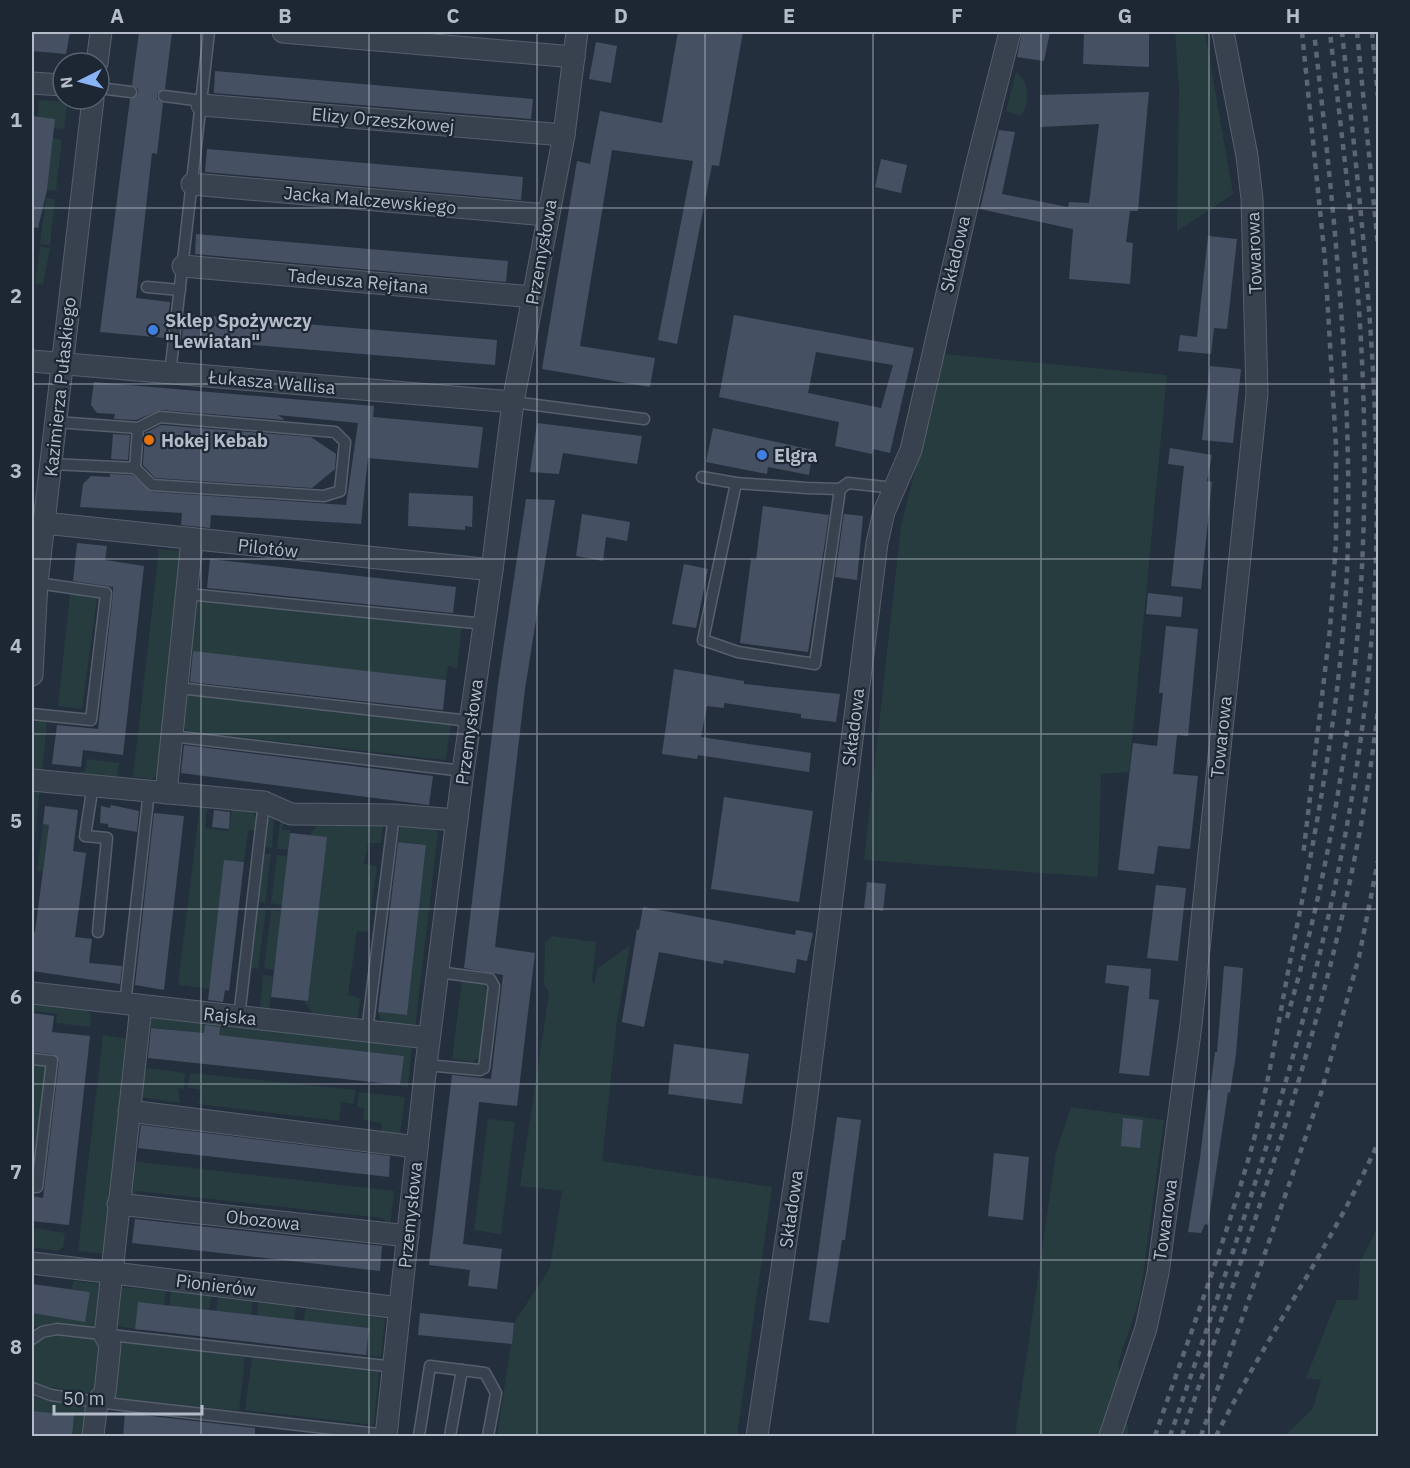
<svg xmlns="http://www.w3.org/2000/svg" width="1410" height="1468" font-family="'IBM Plex Sans',sans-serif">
<rect width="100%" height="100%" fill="#242f3e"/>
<!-- green -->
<g fill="#263c3f">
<polygon points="1175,32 1205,32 1233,194 1177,231 1179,88"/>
<path d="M1016,72C1030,81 1030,105 1020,116L1006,111Z"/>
<polygon points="39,100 67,102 64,129 54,128 55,119 38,117"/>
<polygon points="53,138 62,140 56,191 47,190"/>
<polygon points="46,198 55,199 50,245 40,244"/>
<polygon points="40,247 50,248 43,285 35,284"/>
<polygon points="944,354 1167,375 1129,772 1101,774 1098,877 864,860 901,526"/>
<polygon points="159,549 180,551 158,775 152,779 133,777"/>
<polygon points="70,594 97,598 82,709 58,706"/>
<polygon points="205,599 462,626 457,668 448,666 446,680 189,651 195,603"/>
<polygon points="189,693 451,722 446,760 188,731 181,726 183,697"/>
<polygon points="35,721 47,722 42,772 32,771"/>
<polygon points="87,759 119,763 117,777 80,775 81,771 85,772"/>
<polygon points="40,786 32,871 32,789"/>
<polygon points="200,804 208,806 205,828 229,831 232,808 252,811 257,821 256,830 248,831 244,862 209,989 178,985"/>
<polygon points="274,813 272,848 264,847 266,822"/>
<polygon points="281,813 291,814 281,829 290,830 288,850 277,849"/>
<polygon points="324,817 383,824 381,843 368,843 364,864 377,866 368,932 357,931 348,995 360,998 358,1018 312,1013 304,1001 308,1001 326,838 310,835"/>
<polygon points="43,824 62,827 59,849 46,848 43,871 37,871"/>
<polygon points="400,827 434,829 438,832 415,1028 382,1024 378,1012 407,1015 426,845 398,841"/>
<polygon points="263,854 271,854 265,903 259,902"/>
<polygon points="277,855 287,856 282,905 271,903"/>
<polygon points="258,909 266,910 258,969 251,968"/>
<polygon points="271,910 281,911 274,970 264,968"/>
<polygon points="552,936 596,942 592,981 594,985 598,968 630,945 617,1021 602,1161 772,1187 737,1436 497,1436 514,1323 550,1268 562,1191 520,1186 549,993 544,984 545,942"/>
<polygon points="263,975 273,976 269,1012 260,1011"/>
<polygon points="462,980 483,983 487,990 479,1057 473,1062 452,1059"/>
<polygon points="32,1001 87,1008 91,1015 90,1027 56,1023 57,1014 32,1011"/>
<polygon points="160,1014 412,1045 408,1087 400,1085 403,1056 148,1027 150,1017"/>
<polygon points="103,1035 130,1039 106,1254 78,1251"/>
<polygon points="32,1064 46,1065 32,1182"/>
<polygon points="149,1068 185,1073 184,1089 178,1088 180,1103 140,1097 141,1070"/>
<polygon points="190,1073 356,1090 353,1104 341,1102 339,1121 199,1104 201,1090 188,1088"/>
<polygon points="359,1092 405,1097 400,1134 381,1132 382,1123 363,1120 364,1108 357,1107"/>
<polygon points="1071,1107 1164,1120 1140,1297 1118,1363 1129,1436 1015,1436 1056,1152"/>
<polygon points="488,1119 515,1122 501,1234 474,1230"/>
<polygon points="131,1161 394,1191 390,1228 383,1218 137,1191 131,1200"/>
<polygon points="1378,1227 1378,1436 1284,1436 1313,1409 1321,1380 1306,1378 1337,1300 1358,1300 1360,1262"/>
<polygon points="35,1228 65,1233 63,1248 57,1251 32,1247"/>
<path d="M74,1281L100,1284L102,1287L97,1324C80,1335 52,1325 32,1327V1313L85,1321L90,1292L71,1289Z"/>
<polygon points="119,1287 166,1291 164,1305 138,1302 135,1329 114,1325"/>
<polygon points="171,1291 211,1296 209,1310 169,1306"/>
<polygon points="218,1297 253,1300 251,1315 216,1311"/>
<polygon points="258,1301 296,1305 294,1320 257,1316"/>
<polygon points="306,1306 385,1319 381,1357 366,1355 369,1328 304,1321"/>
<polygon points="50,1334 101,1340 100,1388 93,1394 36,1385 33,1382 32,1347 40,1337"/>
<polygon points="117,1342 245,1357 239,1411 111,1397"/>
<polygon points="252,1358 379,1372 374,1425 245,1410"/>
<polygon points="32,1397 85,1405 88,1408 85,1436 72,1436 73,1415 32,1411"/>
</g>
<!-- building -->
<g fill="#455162" fill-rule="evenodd">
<polygon points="32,32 70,32 66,54 32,51"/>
<polygon points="139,32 172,32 165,89 157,94 157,99 163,103 157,154 152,153 136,298 170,302 165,338 100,332 130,99 138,93 138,89 132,85"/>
<polygon points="678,32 743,32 719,166 712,165 677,344 658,340 693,161 612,150 580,346 655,358 650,387 542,369 577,161 590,164 600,111 662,123"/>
<polygon points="1022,32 1050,32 1044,61 1017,57"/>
<polygon points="1084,32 1149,32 1149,67 1083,64"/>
<polygon points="596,42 617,46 611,83 589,79"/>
<polygon points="215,71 533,99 531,119 214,93"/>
<polygon points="1149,92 1138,211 1130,211 1126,242 1133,243 1130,284 1069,279 1073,229 980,209 999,130 1015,132 1002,194 1068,207 1069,202 1089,203 1099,124 1040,127 1040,95"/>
<polygon points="32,116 55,119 47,190 38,228 32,227"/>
<polygon points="207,149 523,177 521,200 205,172"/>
<polygon points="881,159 907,165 901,193 875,187"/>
<polygon points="196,234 508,261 506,282 195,254"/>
<polygon points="1208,236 1237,239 1227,329 1214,328 1211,354 1178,351 1180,335 1197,337"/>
<polygon points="184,314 497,340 495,365 182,339"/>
<path d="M734,315L914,348L890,453L873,449L872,454L835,446L839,422L719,397ZM816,352L893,365L881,408L808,393Z"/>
<polygon points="1210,366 1241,369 1233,443 1202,440"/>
<polygon points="94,382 374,406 373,417 483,427 478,468 368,458 361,524 211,515 210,528 181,525 182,513 80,507 83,484 91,476 110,477 110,474 132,475 152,492 346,505 358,423 278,415 285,420 161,410 136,420 114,419 115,414 97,413 91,405"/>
<polygon points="537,423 642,436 637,464 563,453 559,474 530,472"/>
<polygon points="161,425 311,437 336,454 335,469 312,488 155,478 143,465 145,433"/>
<polygon points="713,428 813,450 809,475 768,467 767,474 706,462"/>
<polygon points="113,434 130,435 128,460 111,459"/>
<polygon points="1170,448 1212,455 1207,481 1212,482 1201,589 1171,586 1184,466 1168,464"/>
<polygon points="409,493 473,496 472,527 465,526 465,530 408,526"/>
<polygon points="526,499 555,500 525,689 495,947 535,953 517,1106 479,1102 463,1244 502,1249 497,1289 468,1286 470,1270 429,1265 452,1075 491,1079 503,975 464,968 498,684"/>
<polygon points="763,506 829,515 808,652 740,643 751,559 756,560"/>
<polygon points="582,514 630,522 627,541 606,537 603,561 576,556"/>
<polygon points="844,514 863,516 857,580 835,577"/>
<polygon points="77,543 107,546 105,560 144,566 123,755 83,750 81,767 52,764 57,725 98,729 113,593 113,587 73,581"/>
<polygon points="210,559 456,587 453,613 207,588"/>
<polygon points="684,564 708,569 696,628 672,624"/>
<polygon points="1148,593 1183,597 1181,617 1146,614"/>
<polygon points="1166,626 1198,629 1188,736 1177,735 1173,774 1198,776 1190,849 1158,846 1154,874 1118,870 1133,743 1157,746 1163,693 1159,693"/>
<polygon points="193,651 446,680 443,710 190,682"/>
<polygon points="674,669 744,681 744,684 840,694 836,722 801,718 801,714 724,703 724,708 707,706 701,737 811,753 809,772 698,755 697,759 662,754"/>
<polygon points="184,745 433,776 429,805 181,773"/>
<polygon points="724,797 813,811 799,902 711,889"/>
<polygon points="111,805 139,811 137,832 108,827 108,824 100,823 101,806 110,808"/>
<polygon points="45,806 78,810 73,851 86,853 75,937 92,939 89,963 122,966 120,984 32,971 32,932 35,932 49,825 43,824"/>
<polygon points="214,810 230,812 229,829 212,827"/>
<polygon points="154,813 184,816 164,990 135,985"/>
<polygon points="290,833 327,837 308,1001 271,997"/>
<polygon points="398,842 426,845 407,1015 378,1012"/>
<polygon points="224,860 244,862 229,991 225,990 223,1002 208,1000"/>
<polygon points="867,882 886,884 883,911 864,908"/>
<polygon points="1156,885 1186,888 1178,961 1147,958"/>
<polygon points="643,907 795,935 796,930 813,933 807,961 797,959 795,973 724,960 723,964 659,952 644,1027 622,1022 637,929 639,930"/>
<polygon points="1107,965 1151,969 1149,999 1159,1000 1149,1076 1119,1073 1129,986 1105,983"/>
<polygon points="1224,966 1243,968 1236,1054 1230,1093 1228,1092 1208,1225 1205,1224 1201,1233 1188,1232 1200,1158 1208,1090 1210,1090 1215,1052 1217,1052"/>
<polygon points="32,1013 54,1016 52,1032 90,1036 69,1225 32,1221 32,1196 43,1198 59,1062 53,1054 32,1052"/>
<polygon points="205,1025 220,1027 219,1035 404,1056 400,1085 148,1058 151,1028 204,1033"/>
<polygon points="674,1044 749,1054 742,1104 668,1094"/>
<polygon points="837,1117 861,1120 845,1240 842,1240 829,1323 809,1320"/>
<polygon points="1123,1118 1143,1120 1140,1148 1121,1146"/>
<polygon points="141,1125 390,1156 389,1177 138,1148"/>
<polygon points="994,1153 1029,1157 1023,1220 988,1216"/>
<polygon points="135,1219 382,1246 380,1271 132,1243"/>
<polygon points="32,1284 90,1292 85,1322 32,1313"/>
<polygon points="138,1302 369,1328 366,1355 135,1329"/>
<polygon points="420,1313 514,1323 512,1344 418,1335"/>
<polygon points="32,1411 74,1415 72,1437 32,1437"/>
<polygon points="125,1413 255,1428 255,1437 123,1437"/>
</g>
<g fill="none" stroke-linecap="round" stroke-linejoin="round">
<!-- lane casing -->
<g stroke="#565f6c" stroke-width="13">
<g id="lane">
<polyline points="99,88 131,92"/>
<polyline points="164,96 203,101"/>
<polyline points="147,287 180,290"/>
<polyline points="170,374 209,32"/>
<polyline points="513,402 644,419"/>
<polyline points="52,464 135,468 152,485 324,496 340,491 345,442 335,432 160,417 138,428 56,422"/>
<polyline points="135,468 138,428"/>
<polyline points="702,477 736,483 807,488 840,489 848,483 895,488"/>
<polyline points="736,483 703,640 738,652 815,664 840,489"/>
<polyline points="188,594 485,624"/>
<polyline points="179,688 470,721"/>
<polyline points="32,714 91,720 106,593 37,583"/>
<polyline points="172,736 463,771"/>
<polyline points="93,785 85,836 107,838 98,932"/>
<polyline points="125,1004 149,791"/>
<polyline points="239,1017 264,802"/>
<polyline points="367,1031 394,815"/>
<polyline points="32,1059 52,1061 37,1187 32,1187"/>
<polyline points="426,1065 480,1070 484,1068 494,986 490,979 438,972"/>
<polyline points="32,1339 42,1332 57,1329 395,1367"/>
<polyline points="32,1388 51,1395 97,1402 387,1435"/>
<polyline points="419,1436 430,1366 485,1373 496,1393 488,1436"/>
<polyline points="450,1436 462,1370"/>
</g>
</g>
<!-- street casing -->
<g stroke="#565f6c" stroke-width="23">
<g id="street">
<polyline points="283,32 574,57"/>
<polyline points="97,63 101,32"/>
<polyline points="32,83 63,85"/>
<polyline points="202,105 564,135"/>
<polyline points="192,184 547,215"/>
<polyline points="183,266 533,297"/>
<polyline points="32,361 513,402"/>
<polyline points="44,523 492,570"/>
<polyline points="32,675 37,583 93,99"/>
<polyline points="32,780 264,802 291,814 394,815 457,820"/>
<polyline points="166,793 192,540"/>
<polyline points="32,993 429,1038"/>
<polyline points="129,1111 417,1147"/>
<polyline points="118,1204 408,1236"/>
<polyline points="32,1263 400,1308"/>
<polyline points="93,1436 97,1402 105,1393 110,1345 105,1336 141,1006"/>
<polyline points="386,1436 426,1065 463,771 492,570 513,402 564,135 577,32"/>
<polyline points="757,1436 803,1127 877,543 884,512 911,450 976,167 1010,32"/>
<polyline points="1110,1436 1146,1328 1158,1273 1191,1025 1257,394 1252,199 1247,156 1223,32"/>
</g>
</g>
<!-- lane -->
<use href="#lane" stroke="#38414e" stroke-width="10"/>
<!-- street -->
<use href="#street" stroke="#38414e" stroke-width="21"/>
<!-- rail -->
<g stroke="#5a6575" stroke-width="4.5" stroke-dasharray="6 6" stroke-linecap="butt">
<polyline points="1302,32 1325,260 1336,446 1336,542 1330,629 1303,856"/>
<polyline points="1357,32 1378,246"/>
<polyline points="1372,32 1378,96"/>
<path d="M1287,1018C1347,812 1371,599 1363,385C1359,267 1343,149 1330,32"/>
<path d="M1155,1436C1188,1339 1225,1243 1253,1143C1270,1078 1280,1012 1293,946C1320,812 1345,678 1348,541C1351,370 1333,201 1314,32"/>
<path d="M1170,1436C1258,1182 1346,927 1370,657C1389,448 1364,239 1342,32"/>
<path d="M1182,1436C1262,1198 1350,961 1378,709"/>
<polyline points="1201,1436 1321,1093 1359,957 1378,861"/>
<path d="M1216,1436C1266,1337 1332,1245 1378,1143"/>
</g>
</g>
<!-- grid -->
<path fill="none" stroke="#b4bcc9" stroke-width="1.5" stroke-opacity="0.55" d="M201,32V1436M369,32V1436M537,32V1436M705,32V1436M873,32V1436M1041,32V1436M1209,32V1436M32,208H1378M32,384H1378M32,559H1378M32,734H1378M32,909H1378M32,1084H1378M32,1260H1378"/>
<!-- markers -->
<g fill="#3f7fe0" stroke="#1d2633" stroke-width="2">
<circle cx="153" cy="330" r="6"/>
<circle cx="762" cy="455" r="6"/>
</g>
<circle fill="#e8710a" stroke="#1d2633" stroke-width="2" cx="149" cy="440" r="6"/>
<g text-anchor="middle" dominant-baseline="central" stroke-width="4.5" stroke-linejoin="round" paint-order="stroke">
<!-- street labels -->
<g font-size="18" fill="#b4bcc9" stroke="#1d2633">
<text transform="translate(383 120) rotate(5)">Elizy Orzeszkowej</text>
<text transform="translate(370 200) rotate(5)">Jacka Malczewskiego</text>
<text transform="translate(541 252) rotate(-80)">Przemysłowa</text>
<text transform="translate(1254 253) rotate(-92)">Towarowa</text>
<text transform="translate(955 254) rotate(-77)">Składowa</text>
<text transform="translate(358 281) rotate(5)">Tadeusza Rejtana</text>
<text transform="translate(272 382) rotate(5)">Łukasza Wallisa</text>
<text transform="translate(60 387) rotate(-84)">Kazimierza Pułaskiego</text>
<text transform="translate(268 548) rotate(6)">Pilotów</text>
<text transform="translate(853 727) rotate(-83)">Składowa</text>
<text transform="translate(469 732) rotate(-82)">Przemysłowa</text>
<text transform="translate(1221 737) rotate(-84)">Towarowa</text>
<text transform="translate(230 1016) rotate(6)">Rajska</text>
<text transform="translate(791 1209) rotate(-82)">Składowa</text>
<text transform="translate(410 1215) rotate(-84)">Przemysłowa</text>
<text transform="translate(263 1220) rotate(6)">Obozowa</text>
<text transform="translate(1165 1220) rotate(-82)">Towarowa</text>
<text transform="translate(216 1285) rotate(7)">Pionierów</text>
</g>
<!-- poi labels -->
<g font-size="18" font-weight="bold" fill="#b4bcc9" stroke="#1d2633" text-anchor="start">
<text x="165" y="320">Sklep Spożywczy<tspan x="165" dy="21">"Lewiatan"</tspan></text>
<text x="161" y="440">Hokej Kebab</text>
<text x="774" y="455">Elgra</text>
</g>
</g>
<!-- border -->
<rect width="1410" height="1468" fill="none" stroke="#1d2633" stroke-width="66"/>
<!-- north arrow -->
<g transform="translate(81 81) rotate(264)"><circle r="28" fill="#1d2633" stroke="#59626f" stroke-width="1.5"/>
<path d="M0-4.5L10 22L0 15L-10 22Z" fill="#8ab4f8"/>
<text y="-9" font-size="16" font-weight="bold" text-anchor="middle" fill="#b4bcc9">N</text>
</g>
<!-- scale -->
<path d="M54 1405v9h148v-9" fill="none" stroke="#b4bcc9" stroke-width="3"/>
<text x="63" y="1405" font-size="18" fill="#b4bcc9" stroke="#1d2633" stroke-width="4.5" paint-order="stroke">50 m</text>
<rect x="33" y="33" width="1344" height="1402" fill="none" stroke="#b4bcc9" stroke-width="2"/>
<g font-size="20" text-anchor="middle" font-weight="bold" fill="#b4bcc9">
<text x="117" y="23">A</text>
<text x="285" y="23">B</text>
<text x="453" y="23">C</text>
<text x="621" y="23">D</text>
<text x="789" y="23">E</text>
<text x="957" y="23">F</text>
<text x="1125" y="23">G</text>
<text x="1293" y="23">H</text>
<text x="16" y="127">1</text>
<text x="16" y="303">2</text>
<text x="16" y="478">3</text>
<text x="16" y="653">4</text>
<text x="16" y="828">5</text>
<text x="16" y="1004">6</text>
<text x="16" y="1179">7</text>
<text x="16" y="1354">8</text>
</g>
</svg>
